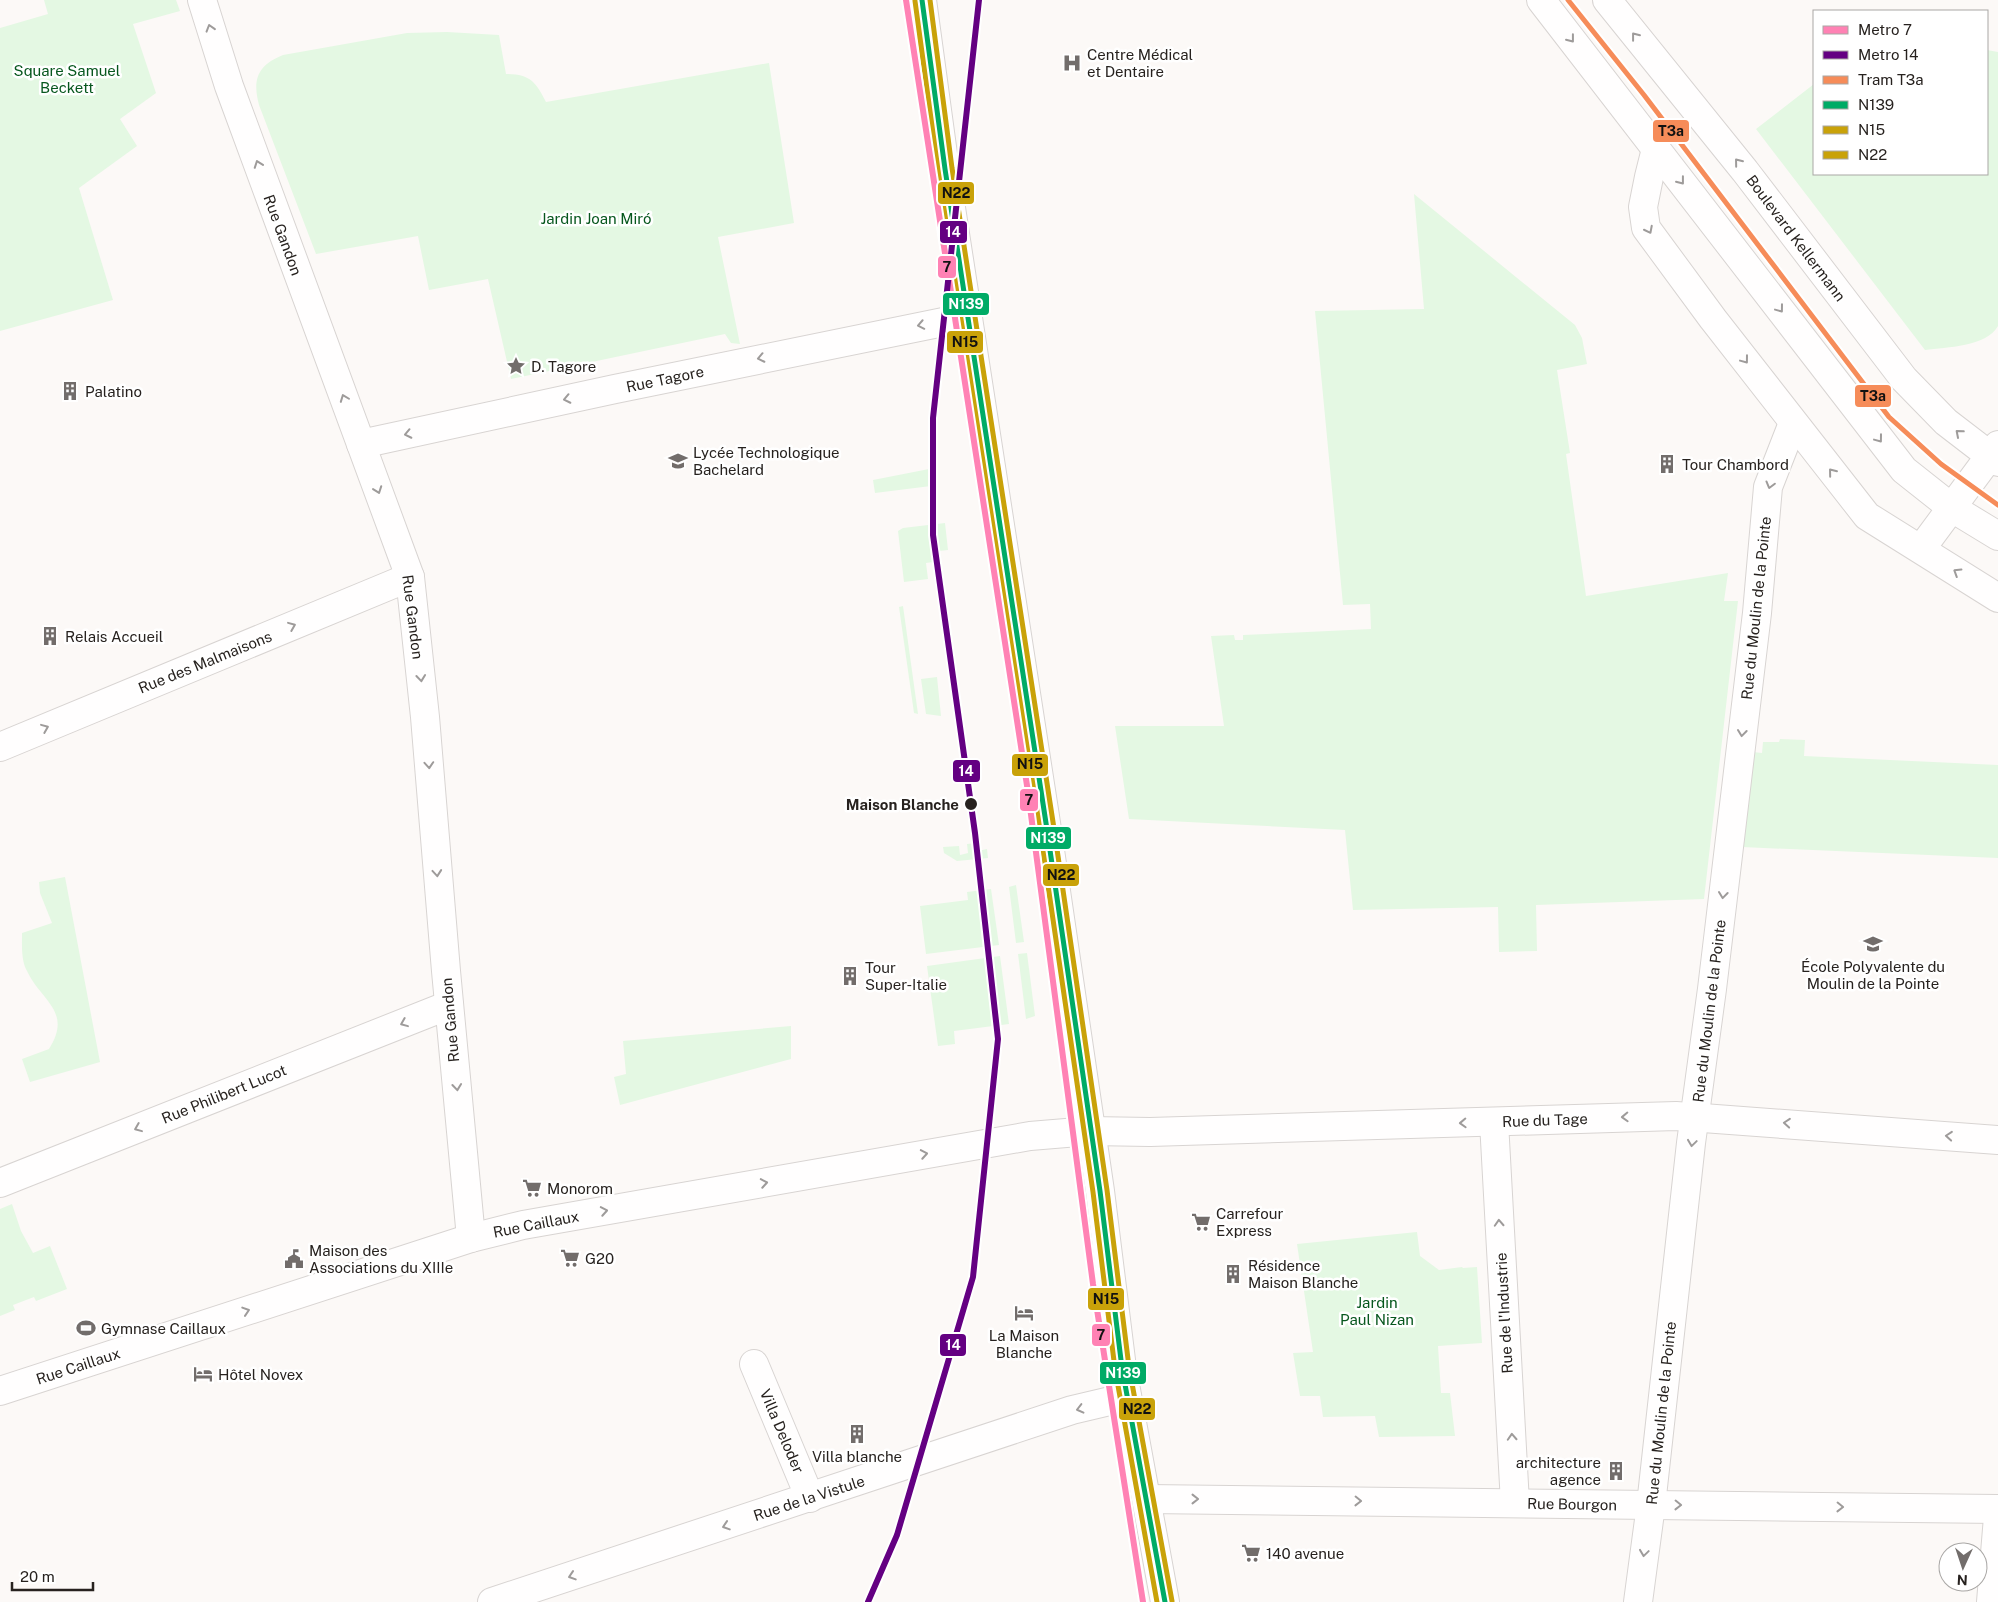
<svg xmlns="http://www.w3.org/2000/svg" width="1998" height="1602" font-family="'Public Sans',sans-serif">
<rect width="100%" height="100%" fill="#fcf9f7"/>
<!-- green -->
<g fill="#e4f8e3">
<polygon points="44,0 176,0 180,11 133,24 156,93 120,119 137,146 79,188 113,300 0,331 0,28 48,14"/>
<path d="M447,32L499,35L506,74C530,74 536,82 546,102L769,63L794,223L718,237L740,344L731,343L725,334L511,379L488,279L429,290L418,236L316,254L259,105C252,79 258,65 283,55L407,33Z"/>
<path d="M1987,50L1998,52V326C1986,347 1947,347 1925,350L1756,129L1814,84V174H1987Z"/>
<polygon points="1414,194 1575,325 1582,338 1587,364 1557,370 1570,453 1566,454 1586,596 1728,573 1724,601 1738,601 1704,899 1536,905 1537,951 1499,952 1498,907 1353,910 1345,830 1129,819 1115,726 1224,726 1211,636 1234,635 1235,640 1243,640 1243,635 1371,629 1370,604 1343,605 1315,311 1424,309"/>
<polygon points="929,469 931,486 875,493 873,480"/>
<polygon points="945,523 948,550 939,551 940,561 926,563 928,579 904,582 898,531 903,528"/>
<polygon points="903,606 918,714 914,713 899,607"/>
<polygon points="937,677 941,716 926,714 921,679"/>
<polygon points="1780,739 1805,740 1804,756 1998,765 1998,858 1742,847 1753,752 1762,753 1763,742 1779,742"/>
<polygon points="976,843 978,851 987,849 988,858 957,861 944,853 943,847 959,846 960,855 968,853 967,844"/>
<path d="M65,877L100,1062L30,1082L22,1059L49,1049C73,1011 41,1001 27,971C21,960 22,946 22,933L52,923L40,893L39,882Z"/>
<polygon points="1016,885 1024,942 1016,943 1009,887"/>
<polygon points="991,889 999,945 926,954 920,906 968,900 967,892"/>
<polygon points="1027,953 1035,1016 1026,1019 1018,954"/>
<polygon points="1000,956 1009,1024 954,1031 955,1044 938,1046 927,966"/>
<polygon points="791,1026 791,1059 620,1105 614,1077 626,1074 623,1041"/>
<polygon points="12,1204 21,1231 33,1253 50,1246 67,1289 36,1301 34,1297 13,1305 15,1310 0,1316 0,1209"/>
<polygon points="1417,1232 1420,1256 1439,1270 1462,1267 1463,1268 1477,1267 1482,1343 1438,1346 1441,1393 1450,1393 1455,1436 1379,1437 1375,1416 1323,1417 1320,1396 1300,1396 1293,1353 1313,1352 1297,1244"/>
</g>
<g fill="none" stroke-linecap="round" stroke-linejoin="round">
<!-- minor casing -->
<g stroke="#d8d4d2" stroke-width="30">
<g id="minor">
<polyline points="202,0 229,86 410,577 425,717 446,971 471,1238"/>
<polyline points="1656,149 1649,177 1643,207 1646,228 1713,319 1867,516 1998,598"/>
<polyline points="361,444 615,389 968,317"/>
<polyline points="1921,549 1998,445"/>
<polyline points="0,747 410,577"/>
<polyline points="1494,1122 1515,1503"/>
<polyline points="0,1183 449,1005"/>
<polyline points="754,1364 810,1498"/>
<polyline points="0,1391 471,1238 523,1225 1030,1136 1090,1131 1150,1132 1676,1116 1998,1140"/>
<polyline points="1147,1499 1998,1509"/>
<polyline points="492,1602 1072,1410 1127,1397"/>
<polyline points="1638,1602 1651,1505 1691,1143 1712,989 1757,613 1768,487 1793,423"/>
<polyline points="1991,1602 1998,1517"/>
</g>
</g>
<!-- major casing -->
<g stroke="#d8d4d2" stroke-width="30">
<g id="major">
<polyline points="922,0 945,169 1046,823 1100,1191 1122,1368 1165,1602"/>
<polyline points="1541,0 1904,470 1952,508 1998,536"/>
<polyline points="1607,0 1745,171 1904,379 1946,422 1998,462"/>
</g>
</g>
<!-- minor -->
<use href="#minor" stroke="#fffefe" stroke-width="28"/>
<!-- major -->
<use href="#major" stroke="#fffefe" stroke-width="28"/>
<!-- bus-1 casing -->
<g stroke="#fff" stroke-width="9">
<polyline id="bus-1" points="922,0 945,169 1046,823 1100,1191 1122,1368 1165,1602"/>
</g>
<!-- bus-2 casing -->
<g stroke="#fff" stroke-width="9">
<polyline id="bus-2" points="915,1 938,170 1039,824 1093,1192 1115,1369 1157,1602"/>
</g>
<!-- bus-3 casing -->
<g stroke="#fff" stroke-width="9">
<polyline id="bus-3" points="930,0 952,168 1053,822 1107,1190 1129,1367 1172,1601"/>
</g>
<!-- bus-1 -->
<use href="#bus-1" stroke="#00ab66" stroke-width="5"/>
<!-- bus-2 -->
<use href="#bus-2" stroke="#c9a209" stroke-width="5"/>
<!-- bus-3 -->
<use href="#bus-3" stroke="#c9a209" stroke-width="5"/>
<!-- tram-1 casing -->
<g stroke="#fff" stroke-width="9">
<polyline id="tram-1" points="1568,0 1644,95 1889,417 1941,464 1998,505"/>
</g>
<!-- tram-1 -->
<use href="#tram-1" stroke="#f68c59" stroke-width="5"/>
<!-- metro-1 casing -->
<g stroke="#fff" stroke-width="10">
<polyline id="metro-1" points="906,0 1028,792 1093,1284 1143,1602"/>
</g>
<!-- metro-2 casing -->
<g stroke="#fff" stroke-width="10">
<polyline id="metro-2" points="868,1602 897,1535 973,1277 998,1039 975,833 933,535 933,418 979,0"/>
</g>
<!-- metro-1 -->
<use href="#metro-1" stroke="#ff82b4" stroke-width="6"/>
<!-- metro-2 -->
<use href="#metro-2" stroke="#640082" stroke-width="6"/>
</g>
<!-- one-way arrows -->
<defs><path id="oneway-chevron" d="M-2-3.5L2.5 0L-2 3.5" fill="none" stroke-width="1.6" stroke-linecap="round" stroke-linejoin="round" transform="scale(1.25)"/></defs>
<g stroke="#9e9b9a">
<use href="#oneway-chevron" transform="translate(210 28) rotate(-107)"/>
<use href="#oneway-chevron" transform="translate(1635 36) rotate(-128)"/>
<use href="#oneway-chevron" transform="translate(1571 39) rotate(52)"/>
<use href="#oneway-chevron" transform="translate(1738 162) rotate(-129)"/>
<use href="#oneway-chevron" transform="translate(258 164) rotate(-110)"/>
<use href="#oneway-chevron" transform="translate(1681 181) rotate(52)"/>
<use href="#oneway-chevron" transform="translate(1649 230) rotate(63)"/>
<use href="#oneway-chevron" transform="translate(1780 309) rotate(53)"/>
<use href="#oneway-chevron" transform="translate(921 325) rotate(169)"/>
<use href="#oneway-chevron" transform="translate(761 358) rotate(168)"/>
<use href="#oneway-chevron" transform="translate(1745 360) rotate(53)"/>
<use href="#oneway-chevron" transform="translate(344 398) rotate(-111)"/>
<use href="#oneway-chevron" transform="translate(567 399) rotate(168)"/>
<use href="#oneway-chevron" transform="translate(1959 433) rotate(-139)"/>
<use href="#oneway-chevron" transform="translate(408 434) rotate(168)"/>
<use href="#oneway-chevron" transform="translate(1879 439) rotate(53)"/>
<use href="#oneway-chevron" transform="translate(1832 472) rotate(-129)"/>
<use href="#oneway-chevron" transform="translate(1770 485) rotate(105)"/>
<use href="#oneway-chevron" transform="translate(378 490) rotate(70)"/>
<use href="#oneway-chevron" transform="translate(1957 572) rotate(-148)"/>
<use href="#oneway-chevron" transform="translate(292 626) rotate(-22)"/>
<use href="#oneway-chevron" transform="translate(421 678) rotate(84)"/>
<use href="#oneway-chevron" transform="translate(45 728) rotate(-22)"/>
<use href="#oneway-chevron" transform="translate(1742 733) rotate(97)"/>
<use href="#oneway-chevron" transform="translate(429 765) rotate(86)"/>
<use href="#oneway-chevron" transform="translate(437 873) rotate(85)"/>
<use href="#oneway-chevron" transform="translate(1723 895) rotate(97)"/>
<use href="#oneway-chevron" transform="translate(404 1023) rotate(158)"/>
<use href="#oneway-chevron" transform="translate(457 1087) rotate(84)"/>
<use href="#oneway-chevron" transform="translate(1625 1117) rotate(178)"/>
<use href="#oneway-chevron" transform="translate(1463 1123) rotate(178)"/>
<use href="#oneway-chevron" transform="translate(1787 1123) rotate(-175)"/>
<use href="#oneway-chevron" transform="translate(138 1128) rotate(158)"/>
<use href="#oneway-chevron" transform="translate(1949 1136) rotate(-175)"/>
<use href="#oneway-chevron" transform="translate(1692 1143) rotate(98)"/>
<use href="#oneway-chevron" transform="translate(924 1154) rotate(-10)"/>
<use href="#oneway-chevron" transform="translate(764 1183) rotate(-10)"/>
<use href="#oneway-chevron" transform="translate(604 1211) rotate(-10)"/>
<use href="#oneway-chevron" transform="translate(1499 1223) rotate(-93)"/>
<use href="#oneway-chevron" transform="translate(246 1311) rotate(-18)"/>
<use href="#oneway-chevron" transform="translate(1080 1409) rotate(166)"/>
<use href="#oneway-chevron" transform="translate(1512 1437) rotate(-93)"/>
<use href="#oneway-chevron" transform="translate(1195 1499)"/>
<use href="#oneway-chevron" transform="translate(1358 1501) rotate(1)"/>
<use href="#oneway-chevron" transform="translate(1678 1505) rotate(1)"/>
<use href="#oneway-chevron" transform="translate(1840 1507) rotate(1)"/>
<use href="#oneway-chevron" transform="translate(726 1526) rotate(162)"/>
<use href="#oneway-chevron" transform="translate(1644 1553) rotate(98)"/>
<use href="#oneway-chevron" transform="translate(572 1576) rotate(162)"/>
</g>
<!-- icons -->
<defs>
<g id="hospital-bare" transform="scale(1.5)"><path d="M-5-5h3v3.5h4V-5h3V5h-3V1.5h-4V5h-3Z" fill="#726d6b" stroke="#fff" stroke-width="2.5" paint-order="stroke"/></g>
<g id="sight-bare" transform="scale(1.5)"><path d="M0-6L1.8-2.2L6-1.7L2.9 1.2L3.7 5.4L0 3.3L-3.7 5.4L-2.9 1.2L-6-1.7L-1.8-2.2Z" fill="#726d6b" stroke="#fff" stroke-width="2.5" paint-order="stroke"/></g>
<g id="building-bare" transform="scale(1.5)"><path d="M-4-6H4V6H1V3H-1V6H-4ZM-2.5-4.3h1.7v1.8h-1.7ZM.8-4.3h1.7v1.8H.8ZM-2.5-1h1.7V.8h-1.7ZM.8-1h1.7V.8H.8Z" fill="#726d6b" stroke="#fff" stroke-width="2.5" paint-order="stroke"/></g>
<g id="school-bare" transform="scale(1.5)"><path d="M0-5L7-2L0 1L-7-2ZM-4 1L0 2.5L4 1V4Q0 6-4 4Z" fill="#726d6b" stroke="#fff" stroke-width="2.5" paint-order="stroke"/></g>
<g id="supermarket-bare" transform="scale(1.5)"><path d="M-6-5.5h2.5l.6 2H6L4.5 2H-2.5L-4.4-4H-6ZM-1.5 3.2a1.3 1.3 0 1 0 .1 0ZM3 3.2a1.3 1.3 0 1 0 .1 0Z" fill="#726d6b" stroke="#fff" stroke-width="2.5" paint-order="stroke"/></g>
<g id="civic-bare" transform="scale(1.5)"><path d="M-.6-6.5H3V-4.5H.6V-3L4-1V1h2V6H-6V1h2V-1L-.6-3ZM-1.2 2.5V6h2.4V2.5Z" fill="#726d6b" stroke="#fff" stroke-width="2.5" paint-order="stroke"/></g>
<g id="hotel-bare" transform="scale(1.5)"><path d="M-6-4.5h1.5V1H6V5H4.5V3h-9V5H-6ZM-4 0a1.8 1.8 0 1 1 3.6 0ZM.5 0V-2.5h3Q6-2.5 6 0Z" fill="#726d6b" stroke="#fff" stroke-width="2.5" paint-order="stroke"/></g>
<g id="stadium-bare" transform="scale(1.5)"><path d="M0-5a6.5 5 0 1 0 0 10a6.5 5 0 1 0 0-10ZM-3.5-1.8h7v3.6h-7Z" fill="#726d6b" stroke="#fff" stroke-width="2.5" paint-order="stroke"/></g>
</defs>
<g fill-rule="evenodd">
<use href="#hospital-bare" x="1072" y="63"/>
<use href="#sight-bare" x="516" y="366"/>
<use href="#building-bare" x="70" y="391"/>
<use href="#school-bare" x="678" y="461"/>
<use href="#building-bare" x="1667" y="464"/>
<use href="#building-bare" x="50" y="636"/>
<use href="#school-bare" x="1873" y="944"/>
<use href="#building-bare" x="850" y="976"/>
<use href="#supermarket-bare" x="532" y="1188"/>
<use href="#supermarket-bare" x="1201" y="1222"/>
<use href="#supermarket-bare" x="570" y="1258"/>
<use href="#civic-bare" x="294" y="1259"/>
<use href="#building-bare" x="1233" y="1274"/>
<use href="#hotel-bare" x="1024" y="1313"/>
<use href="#stadium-bare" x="86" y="1328"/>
<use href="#hotel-bare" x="203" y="1374"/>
<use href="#building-bare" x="857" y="1434"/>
<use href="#building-bare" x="1616" y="1471"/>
<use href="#supermarket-bare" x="1251" y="1553"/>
</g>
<!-- markers -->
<circle fill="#27221f" stroke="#fff" stroke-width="2" cx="971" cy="804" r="7"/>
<g text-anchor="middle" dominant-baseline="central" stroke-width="5" stroke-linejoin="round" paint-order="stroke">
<!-- poi labels -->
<g font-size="15" fill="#27221f" stroke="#fff" text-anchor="start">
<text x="1087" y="54">Centre Médical<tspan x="1087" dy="17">et Dentaire</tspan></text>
<text x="531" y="366">D. Tagore</text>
<text x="85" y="391">Palatino</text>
<text x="693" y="452">Lycée Technologique<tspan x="693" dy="17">Bachelard</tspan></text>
<text x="1682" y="464">Tour Chambord</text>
<text x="65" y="636">Relais Accueil</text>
<text x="1873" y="966" text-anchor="middle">École Polyvalente du<tspan x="1873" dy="17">Moulin de la Pointe</tspan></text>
<text x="865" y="967">Tour<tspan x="865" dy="17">Super-Italie</tspan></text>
<text x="547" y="1188">Monorom</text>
<text x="1216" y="1213">Carrefour<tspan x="1216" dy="17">Express</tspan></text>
<text x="309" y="1250">Maison des<tspan x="309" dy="17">Associations du XIIIe</tspan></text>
<text x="585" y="1258">G20</text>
<text x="1248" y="1265">Résidence<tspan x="1248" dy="17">Maison Blanche</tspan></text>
<text x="101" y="1328">Gymnase Caillaux</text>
<text x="1024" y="1335" text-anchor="middle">La Maison<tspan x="1024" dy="17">Blanche</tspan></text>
<text x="218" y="1374">Hôtel Novex</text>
<text x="857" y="1456" text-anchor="middle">Villa blanche</text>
<text x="1601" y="1462" text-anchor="end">architecture<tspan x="1601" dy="17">agence</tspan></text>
<text x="1266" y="1553">140 avenue</text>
</g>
<!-- park labels -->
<g font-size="15" fill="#07571e" stroke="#fff">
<text x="67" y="70">Square Samuel<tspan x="67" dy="17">Beckett</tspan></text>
<text x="596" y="218">Jardin Joan Miró</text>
<text x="1377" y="1302">Jardin<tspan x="1377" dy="17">Paul Nizan</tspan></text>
</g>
<!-- street labels -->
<g font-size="15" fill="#27221f" stroke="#fff">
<text transform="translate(283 235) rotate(70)">Rue Gandon</text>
<text transform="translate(1796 238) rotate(53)">Boulevard Kellermann</text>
<text transform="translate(665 379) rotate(-12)">Rue Tagore</text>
<text transform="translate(1756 608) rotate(-84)">Rue du Moulin de la Pointe</text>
<text transform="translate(413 617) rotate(83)">Rue Gandon</text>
<text transform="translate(205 662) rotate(-22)">Rue des Malmaisons</text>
<text transform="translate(1709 1011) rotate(-83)">Rue du Moulin de la Pointe</text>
<text transform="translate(450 1020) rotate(-95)">Rue Gandon</text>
<text transform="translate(224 1094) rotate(-22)">Rue Philibert Lucot</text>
<text transform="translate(1545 1120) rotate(-2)">Rue du Tage</text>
<text transform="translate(536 1224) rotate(-11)">Rue Caillaux</text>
<text transform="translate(1504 1313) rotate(-93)">Rue de l'Industrie</text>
<text transform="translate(78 1366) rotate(-18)">Rue Caillaux</text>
<text transform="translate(1661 1413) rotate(-84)">Rue du Moulin de la Pointe</text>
<text transform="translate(782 1431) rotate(67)">Villa Deloder</text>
<text transform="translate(809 1498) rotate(-18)">Rue de la Vistule</text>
<text transform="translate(1572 1504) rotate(1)">Rue Bourgon</text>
</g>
<!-- stop labels -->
<g font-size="15" font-weight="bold" fill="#27221f" stroke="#fff" text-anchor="end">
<text x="959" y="804">Maison Blanche</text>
</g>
</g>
<g stroke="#fff" stroke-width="2">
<rect x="1652" y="119" width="38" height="24" rx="5" fill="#f68c59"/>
<rect x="937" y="181" width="38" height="24" rx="5" fill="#c9a209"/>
<rect x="939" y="220" width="29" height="24" rx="5" fill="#640082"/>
<rect x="937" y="255" width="20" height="24" rx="5" fill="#ff82b4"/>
<rect x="942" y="292" width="48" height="24" rx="5" fill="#00ab66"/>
<rect x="946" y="330" width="38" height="24" rx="5" fill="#c9a209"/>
<rect x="1854" y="384" width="38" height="24" rx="5" fill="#f68c59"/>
<rect x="1011" y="753" width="38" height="24" rx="5" fill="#c9a209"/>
<rect x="952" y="759" width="29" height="24" rx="5" fill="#640082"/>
<rect x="1019" y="788" width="20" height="24" rx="5" fill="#ff82b4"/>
<rect x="1025" y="826" width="47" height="24" rx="5" fill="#00ab66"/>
<rect x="1042" y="863" width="38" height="24" rx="5" fill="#c9a209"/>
<rect x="1087" y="1287" width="38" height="24" rx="5" fill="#c9a209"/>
<rect x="1091" y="1323" width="20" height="24" rx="5" fill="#ff82b4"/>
<rect x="939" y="1333" width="28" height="24" rx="5" fill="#640082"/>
<rect x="1099" y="1361" width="48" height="24" rx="5" fill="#00ab66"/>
<rect x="1118" y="1397" width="38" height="24" rx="5" fill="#c9a209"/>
</g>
<g font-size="14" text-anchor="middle" font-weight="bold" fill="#fff">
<text x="953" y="237">14</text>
<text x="966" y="309">N139</text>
<text x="966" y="776">14</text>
<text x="1048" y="843">N139</text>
<text x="953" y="1350">14</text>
<text x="1123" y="1378">N139</text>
</g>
<g font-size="14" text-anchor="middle" font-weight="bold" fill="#111">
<text x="1671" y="136">T3a</text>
<text x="956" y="198">N22</text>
<text x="947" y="272">7</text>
<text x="965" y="347">N15</text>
<text x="1873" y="401">T3a</text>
<text x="1030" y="769">N15</text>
<text x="1029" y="805">7</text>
<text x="1061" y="880">N22</text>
<text x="1106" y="1304">N15</text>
<text x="1101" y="1340">7</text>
<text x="1137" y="1414">N22</text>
</g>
<!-- legend -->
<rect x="1813" y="10" width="175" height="165" fill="#ffffff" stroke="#a9a7a5"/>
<rect x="1823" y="26" width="25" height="8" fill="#ff82b4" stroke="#a9a7a5"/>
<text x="1858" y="35" font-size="15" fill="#27221f">Metro 7</text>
<rect x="1823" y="51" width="25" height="8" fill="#640082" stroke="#a9a7a5"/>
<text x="1858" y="60" font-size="15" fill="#27221f">Metro 14</text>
<rect x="1823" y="76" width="25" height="8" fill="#f68c59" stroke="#a9a7a5"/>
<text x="1858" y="85" font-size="15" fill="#27221f">Tram T3a</text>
<rect x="1823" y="101" width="25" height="8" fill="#00ab66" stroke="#a9a7a5"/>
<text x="1858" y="110" font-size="15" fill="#27221f">N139</text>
<rect x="1823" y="126" width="25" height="8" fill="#c9a209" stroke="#a9a7a5"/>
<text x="1858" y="135" font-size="15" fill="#27221f">N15</text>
<rect x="1823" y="151" width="25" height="8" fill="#c9a209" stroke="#a9a7a5"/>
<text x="1858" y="160" font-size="15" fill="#27221f">N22</text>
<!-- north arrow -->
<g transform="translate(1963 1567) rotate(183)"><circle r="24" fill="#ffffff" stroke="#a9a7a5"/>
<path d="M0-4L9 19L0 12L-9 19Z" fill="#726d6b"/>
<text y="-8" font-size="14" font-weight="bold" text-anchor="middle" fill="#27221f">N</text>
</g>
<!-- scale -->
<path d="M12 1582v8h81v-8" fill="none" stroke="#27221f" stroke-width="2.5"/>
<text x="20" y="1582" font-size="15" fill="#27221f" stroke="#ffffff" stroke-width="4" paint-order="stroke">20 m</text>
</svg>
